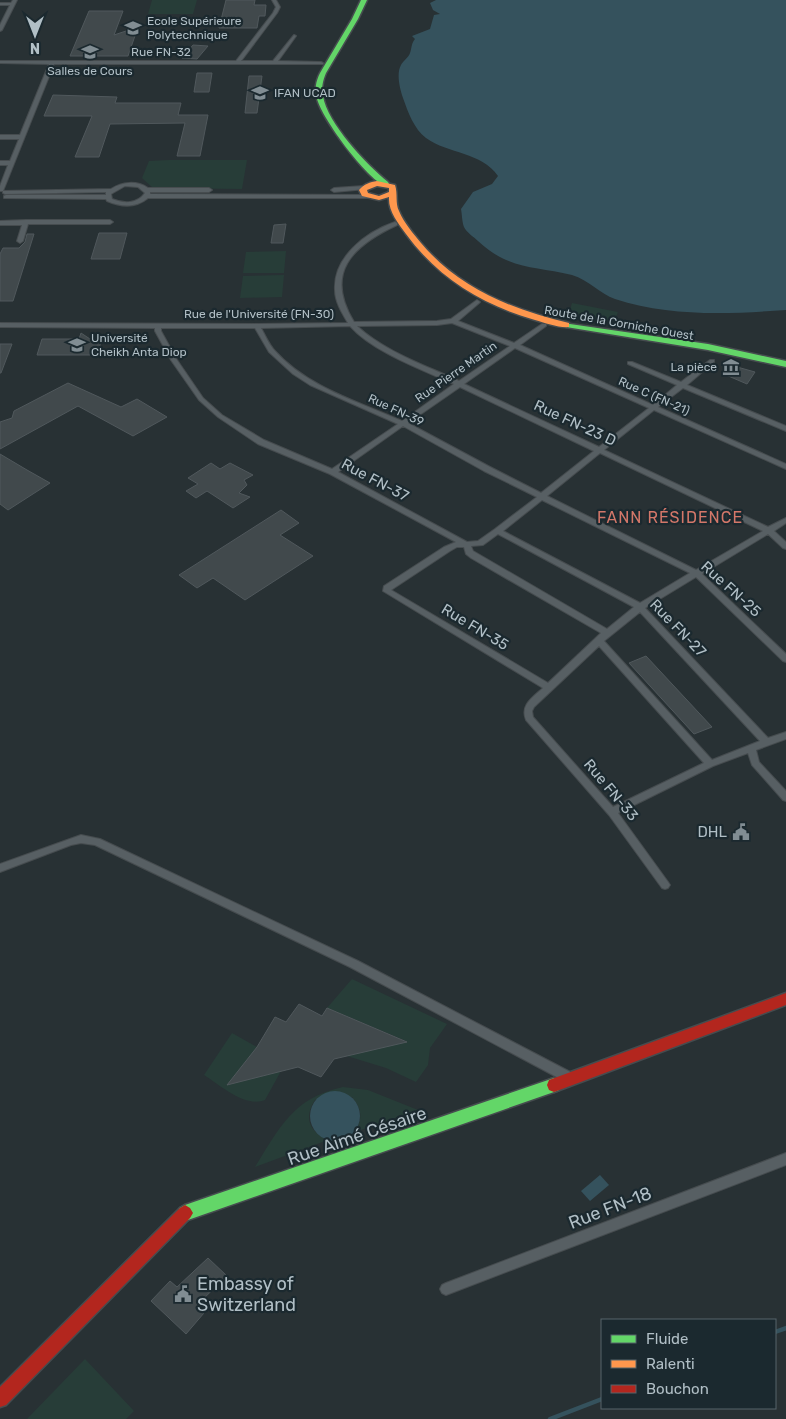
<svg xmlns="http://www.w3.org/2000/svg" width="786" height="1419" font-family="Rubik,sans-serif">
<rect width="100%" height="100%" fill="#283134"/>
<!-- green -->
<g fill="#273d38">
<polygon points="152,0 197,0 193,14 148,14"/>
<polygon points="169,160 247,160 242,189 153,188 142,178 149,161"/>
<polygon points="286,251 284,273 243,273 246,252"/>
<polygon points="284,275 282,297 240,298 243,276"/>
<polygon points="572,303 618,312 613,324 569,313"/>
<polygon points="352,979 447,1024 430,1048 428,1065 416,1082 386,1068 347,1056 406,1041 327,1008"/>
<path d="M232,1033L257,1047L228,1085L281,1071L265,1100C245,1108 220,1085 204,1075Z"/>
<path d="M343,1087L368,1090L418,1110L355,1132C363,1118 362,1109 352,1097L315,1100C303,1118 310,1132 328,1140L255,1167C280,1127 293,1098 343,1087Z"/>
<polygon points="85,1359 134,1411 126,1419 27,1419"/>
</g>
<!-- water -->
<g fill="#35525d">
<path d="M436,0H786V310C729,314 670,317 615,299C600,294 589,280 572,275C534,266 509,270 478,241C474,237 466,232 464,227C462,222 462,214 461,209L473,192L492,184L498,176C482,152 448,154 426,138C414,129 408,112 403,98C400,89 396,74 401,65C403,61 409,57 410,53C412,47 411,44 415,39L412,36L430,29L434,15L440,14L433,10L430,3Z"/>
<circle cx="335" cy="1116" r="25"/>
<polygon points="600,1175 609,1185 590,1201 581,1191"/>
</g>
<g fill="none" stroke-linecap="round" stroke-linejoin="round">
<!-- stream -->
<g stroke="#35525d" stroke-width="4.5">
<polyline points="775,1332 786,1328"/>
<polyline points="550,1419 602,1399"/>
</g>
</g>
<!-- building -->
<g fill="#41494c" stroke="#50585c">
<polygon points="226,0 255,0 254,5 266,5 265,16 259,16 257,28 219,28"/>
<polygon points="89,11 123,11 114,35 138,27 128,56 70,56"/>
<polygon points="193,45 208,46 197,59 182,58"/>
<polygon points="197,73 212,73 209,92 194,92"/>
<polygon points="249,76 262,76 257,113 245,113"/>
<polygon points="53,95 117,97 115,103 181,103 178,115 208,115 200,156 177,156 185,123 110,124 99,157 75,157 92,116 44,116"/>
<polygon points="286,224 283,243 271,243 274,225"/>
<polygon points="99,233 127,233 120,259 91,259"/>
<polygon points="27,234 34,234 13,301 0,301 0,254 3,248 19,248 25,242"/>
<polygon points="81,333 90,339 102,339 97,355 37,355 42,339 79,339"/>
<polygon points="0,344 12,344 1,373 0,373"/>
<polygon points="730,365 755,372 747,384 726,375"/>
<polygon points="68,383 121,407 137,399 167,417 133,436 78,406 0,449 0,422 12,418 14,411"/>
<polygon points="0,454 27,470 50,483 8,510 0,504"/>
<polygon points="211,463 220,469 230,463 253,475 244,480 247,485 239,493 250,497 233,508 207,491 196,498 186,491 198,484 188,478"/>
<polygon points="281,510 299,523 280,535 313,556 245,600 213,578 197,588 179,575"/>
<polygon points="646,656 712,727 694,734 629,663"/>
<polygon points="299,1004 322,1016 327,1008 407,1042 334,1059 321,1077 298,1067 227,1085 257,1047 275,1017 286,1022"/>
<polygon points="208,1258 227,1276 201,1301 204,1313 186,1334 151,1301 170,1281 177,1287"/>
</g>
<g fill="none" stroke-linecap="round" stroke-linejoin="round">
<!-- street casing -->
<g stroke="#464c4f" stroke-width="2">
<g id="street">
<polygon points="13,0 17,0 2,30 0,31 0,25 10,5 0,5 0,3 11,3"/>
<path d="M272,0H276L280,7L277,13L241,61H273L294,35L296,36L278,61L321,62L323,63V64H54L3,191L111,189C122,182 136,180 148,188H209L212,190L209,192H150V194L370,195L372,196V198H148C136,208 121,207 107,201L106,199L4,198V196L6,195H106V192L5,194L3,193V191H0V186L8,165H0V161H10L19,139H0V135H20L49,64L0,63V61H236L273,13L276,7ZM125,186L138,187L145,193C137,204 124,204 112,199L111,194Z"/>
<polygon points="364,186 367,188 366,189 334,192 331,190 334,188"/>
<polygon points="26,220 110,220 113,222 110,224 28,224 23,241 20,243 17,241 22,225 0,225 0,221"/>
<path d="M395,222L397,223V225C352,246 324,273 354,322L437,321L451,319L477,300L480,302L479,303L458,321L514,343L542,324H546V326L520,345L653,405L677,385L628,364V362H632L681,382L710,360H714V362L687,385L786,426V431L683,388L658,407L786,464V469L654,410L604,450L768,527L786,518V523L774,531L786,542V549L783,548L768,534L702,574L786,654V662L783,661L696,577L645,608L768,738L786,732V739L756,750L759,762L786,791V801L783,800L752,765L748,753L713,766L618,813L668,882L670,885L668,888L665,889L662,888L609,815L526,720C520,705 532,698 543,688L383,591L384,586L444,547L456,542L330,474L258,444L218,417L199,400L171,360L155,331V328L0,327V323L257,324L348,323C342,313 335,302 335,290C333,257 366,232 395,222ZM452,323L510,346L459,381C425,365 385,352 357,326L437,325ZM350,326C373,352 423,370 454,384L402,421C359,402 307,387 275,351C269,345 265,335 261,328ZM161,328H255L269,352L293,374L310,385L398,424L332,469L264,440L222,415L203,398L177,360L161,331ZM515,348L649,408L599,447L464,384ZM460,387L594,451L541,493L490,467L408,423ZM403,426L484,471L537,497L495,529L478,541L467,542L338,472ZM600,453L763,531L696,570L547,496ZM542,500L690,573L640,603L503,531ZM498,534L634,607L607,629L473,551L471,546L483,545ZM457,547H464L466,554L471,558L601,633L548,683L391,590L450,551ZM640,612L760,741L712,760L604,641ZM599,646L704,763L613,807L533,717L532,711L534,707Z"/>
<polygon points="81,835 100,839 358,961 576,1075 578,1079 576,1083 572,1084 568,1083 350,967 95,845 81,843 71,845 0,872 0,864"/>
<polygon points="786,1153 786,1165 446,1295 442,1293 440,1289 442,1285 446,1283"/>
</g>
</g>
<!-- fast casing -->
<g stroke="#464c4f" stroke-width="3">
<g id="fast">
<path d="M361,0H367L358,19L326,73C323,80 321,88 323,96C327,123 367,165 388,182L389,184L385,186C366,178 323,120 317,99C314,90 316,81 320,73L352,19Z"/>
<polygon points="563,323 708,344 786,361 786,367 708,350 566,327 562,325"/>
<polygon points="554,1078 559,1080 561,1085 559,1090 554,1092 185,1221 180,1218 177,1213 180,1208 185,1205"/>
</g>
</g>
<!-- slow casing -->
<g stroke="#464c4f" stroke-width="3">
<path id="slow" d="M377,181L395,185C398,194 395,203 399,211C404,223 413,233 421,243C460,289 511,309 569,323V327C559,328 545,323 535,320C483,305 439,279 406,234C398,223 388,211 389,197L379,200L362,196L359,190C364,184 370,182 377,181ZM377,186L389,188V192L379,196L368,193L367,190Z"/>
</g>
<!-- jam casing -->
<g stroke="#464c4f" stroke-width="3">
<g id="jam">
<polygon points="786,993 786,1005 554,1092 549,1090 547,1085 549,1080"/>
<polygon points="185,1205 190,1208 193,1213 190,1218 6,1405 0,1407 0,1387 180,1208"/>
</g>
</g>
<!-- street -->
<use href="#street" fill="#575f63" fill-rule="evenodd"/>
<!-- fast -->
<use href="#fast" fill="#63d668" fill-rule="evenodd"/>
<!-- slow -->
<use href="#slow" fill="#ff974d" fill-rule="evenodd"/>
<!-- jam -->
<use href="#jam" fill="#b3261e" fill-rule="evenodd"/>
</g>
<!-- icons -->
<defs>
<g id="university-bare" transform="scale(1.35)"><path d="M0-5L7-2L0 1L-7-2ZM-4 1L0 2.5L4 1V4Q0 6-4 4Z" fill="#818d93" stroke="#1b292f" stroke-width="2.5" paint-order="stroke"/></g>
<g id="museum-bare" transform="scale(1.35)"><path d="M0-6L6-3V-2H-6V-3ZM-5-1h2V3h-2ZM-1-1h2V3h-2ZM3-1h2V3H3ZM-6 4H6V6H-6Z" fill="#818d93" stroke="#1b292f" stroke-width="2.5" paint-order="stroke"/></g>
<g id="civic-bare" transform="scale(1.35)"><path d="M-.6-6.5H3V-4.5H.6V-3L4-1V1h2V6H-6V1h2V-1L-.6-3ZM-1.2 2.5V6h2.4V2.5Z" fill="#818d93" stroke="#1b292f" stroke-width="2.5" paint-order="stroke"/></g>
</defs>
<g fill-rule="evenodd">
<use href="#university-bare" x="133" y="28"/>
<use href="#university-bare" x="90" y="52"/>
<use href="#university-bare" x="260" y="93"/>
<use href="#university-bare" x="77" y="345"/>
<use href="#museum-bare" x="731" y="367"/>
<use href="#civic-bare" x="741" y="832"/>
<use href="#civic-bare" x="183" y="1294"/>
</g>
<g text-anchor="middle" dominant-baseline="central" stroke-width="4.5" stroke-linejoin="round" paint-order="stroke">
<!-- far-poi labels -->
<g font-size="12" fill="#b1bfc6" stroke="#1b292f" text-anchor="start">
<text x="147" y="21">Ecole Supérieure<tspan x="147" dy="14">Polytechnique</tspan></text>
<text x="90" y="71" text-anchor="middle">Salles de Cours</text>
<text x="274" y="93">IFAN UCAD</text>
<text x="91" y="338">Université<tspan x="91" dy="14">Cheikh Anta Diop</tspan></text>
<text x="717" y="367" text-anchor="end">La pièce</text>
</g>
<!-- far-street labels -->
<g font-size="12" fill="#b1bfc6" stroke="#1b292f">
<text x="161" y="52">Rue FN-32</text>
<text x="259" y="314">Rue de l'Université (FN-30)</text>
<text transform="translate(619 323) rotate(10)">Route de la Corniche Ouest</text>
<text transform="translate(456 372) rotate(-35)">Rue Pierre Martin</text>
<text transform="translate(654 396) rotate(24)">Rue C (FN-21)</text>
<text transform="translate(396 410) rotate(25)">Rue FN-39</text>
</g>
<!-- street labels -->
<g font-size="15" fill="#b1bfc6" stroke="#1b292f">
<text transform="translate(575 423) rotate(25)">Rue FN-23 D</text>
<text transform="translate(375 480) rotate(28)">Rue FN-37</text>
<text transform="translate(731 589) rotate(42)">Rue FN-25</text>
<text transform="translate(475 627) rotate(31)">Rue FN-35</text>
<text transform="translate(678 628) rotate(46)">Rue FN-27</text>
<text transform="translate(611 790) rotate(50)">Rue FN-33</text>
</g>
<!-- poi labels -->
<g font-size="15" fill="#b1bfc6" stroke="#1b292f" text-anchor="end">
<text x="727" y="832">DHL</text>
</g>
<!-- neighbourhood labels -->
<g font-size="16" letter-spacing="1" fill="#d37769" stroke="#1b292f">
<text x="670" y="517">FANN RÉSIDENCE</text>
</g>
<!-- near-street labels -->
<g font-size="18" fill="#b1bfc6" stroke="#1b292f">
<text transform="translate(357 1136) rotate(-19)">Rue Aimé Césaire</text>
<text transform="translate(610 1208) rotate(-21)">Rue FN-18</text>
</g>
<!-- near-poi labels -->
<g font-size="18" fill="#b1bfc6" stroke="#1b292f" text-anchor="start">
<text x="197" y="1284">Embassy of<tspan x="197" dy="21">Switzerland</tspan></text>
</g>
</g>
<!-- legend -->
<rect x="601" y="1319" width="175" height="90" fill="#1b292f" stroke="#57656b"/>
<rect x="611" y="1335" width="25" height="8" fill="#63d668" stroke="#57656b"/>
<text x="646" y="1344" font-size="15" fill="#b1bfc6">Fluide</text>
<rect x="611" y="1360" width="25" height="8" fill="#ff974d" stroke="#57656b"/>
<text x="646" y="1369" font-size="15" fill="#b1bfc6">Ralenti</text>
<rect x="611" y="1385" width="25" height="8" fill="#b3261e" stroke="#57656b"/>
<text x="646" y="1394" font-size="15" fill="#b1bfc6">Bouchon</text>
<!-- north arrow -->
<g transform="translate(35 35) rotate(180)" stroke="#1b292f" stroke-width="4" paint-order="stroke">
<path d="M0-4L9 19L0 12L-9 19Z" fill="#b1bfc6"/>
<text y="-8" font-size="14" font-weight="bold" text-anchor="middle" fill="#b1bfc6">N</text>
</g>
</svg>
